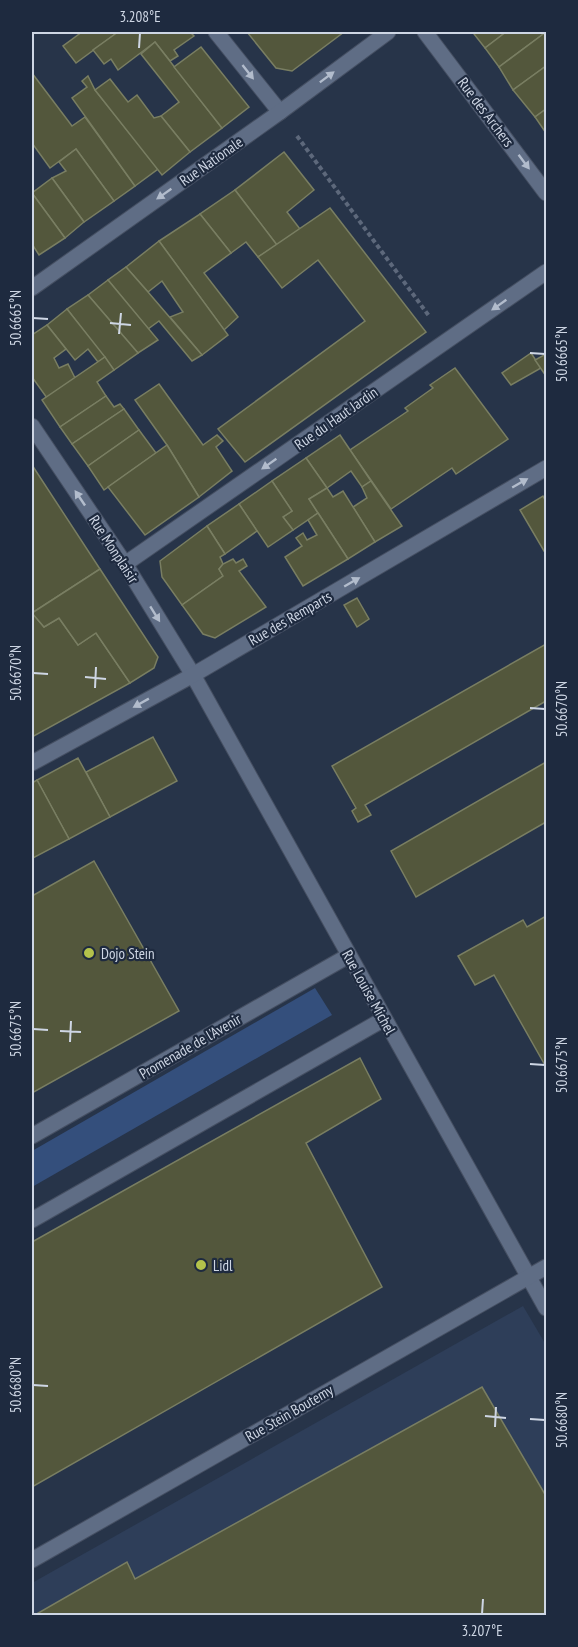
<svg xmlns="http://www.w3.org/2000/svg" width="578" height="1647" font-family="'PT Sans Narrow',sans-serif">
<rect width="100%" height="100%" fill="#273449"/>
<!-- built -->
<polygon fill="#2e3e59" points="523,1306 546,1345 546,1615 32,1615 32,1583"/>
<!-- green -->
<polygon fill="#344f7c" points="315,988 332,1015 32,1187 32,1151"/>
<!-- building -->
<g fill="#53573c" stroke="#797e62" stroke-width="1.5">
<polygon points="82,32 118,32 76,63 63,46"/>
<polygon points="118,32 190,32 194,36 174,50 178,56 170,61 155,42 118,70 111,59 104,64 93,50"/>
<polygon points="247,32 344,32 292,71 276,68"/>
<polygon points="474,32 506,32 485,48 474,34"/>
<polygon points="506,32 546,32 499,67 485,48"/>
<polygon points="546,32 546,66 513,90 499,67"/>
<polygon points="155,42 222,128 190,152 161,116 179,102 141,54"/>
<polygon points="201,47 249,107 222,128 174,67"/>
<polygon points="546,66 546,109 535,117 513,90"/>
<polygon points="32,73 72,126 85,117 135,186 114,201 76,149 50,168 32,143"/>
<polygon points="88,76 95,90 158,169 135,186 72,98 87,87 82,81"/>
<polygon points="110,79 128,102 137,95 154,118 161,116 190,152 162,175 95,90"/>
<polygon points="546,109 546,133 535,117"/>
<polygon points="76,149 114,201 84,222 52,178 66,171 59,162"/>
<polygon points="284,152 314,190 287,212 300,229 277,245 235,190"/>
<polygon points="52,178 84,222 65,238 32,193"/>
<polygon points="235,190 277,245 258,257 246,242 231,253 200,214"/>
<polygon points="32,193 65,238 39,255 32,244"/>
<polygon points="330,208 426,332 245,462 218,429 365,321 318,260 282,288 258,257"/>
<polygon points="200,214 231,253 204,273 238,317 224,330 159,241"/>
<polygon points="159,241 228,335 202,355 170,317 183,312 162,281 148,292 126,267"/>
<polygon points="126,267 148,292 202,355 192,361 159,321 148,329 108,280"/>
<polygon points="108,280 158,340 138,353 88,295"/>
<polygon points="88,295 138,353 114,370 67,309"/>
<polygon points="67,309 105,357 98,362 88,349 75,360 47,325"/>
<polygon points="47,325 66,349 54,358 59,368 68,364 75,378 47,398 32,377 32,335"/>
<polygon points="531,353 541,368 511,385 502,373"/>
<polygon points="546,354 546,376 535,360"/>
<polygon points="105,357 114,370 97,382 106,396 60,427 42,400"/>
<polygon points="455,368 508,439 456,474 452,468 391,509 350,450 408,411 405,408 433,388 430,385"/>
<polygon points="159,384 203,445 217,435 223,441 216,447 232,471 199,497 167,445 135,400"/>
<polygon points="106,396 114,407 120,404 124,409 72,444 60,427"/>
<polygon points="124,409 139,430 88,466 72,444"/>
<polygon points="139,430 156,453 104,490 88,466"/>
<polygon points="340,435 371,481 362,487 351,471 327,488 306,458"/>
<polygon points="167,445 199,497 145,535 108,487"/>
<polygon points="306,458 327,488 309,499 318,513 293,530 283,517 292,511 272,481"/>
<polygon points="32,465 100,569 32,613 44,627 59,618 78,645 96,633 130,683 32,737"/>
<polygon points="272,481 292,511 283,517 293,530 268,547 239,504"/>
<polygon points="371,481 402,526 375,542 353,507 367,498 362,487"/>
<polygon points="327,488 333,497 343,491 375,542 348,559 309,499"/>
<polygon points="543,496 546,502 546,550 544,551 520,510"/>
<polygon points="239,504 257,531 225,554 207,526"/>
<polygon points="318,513 348,559 303,586 285,557 302,546 296,538 303,533 307,540 317,535 308,520"/>
<polygon points="207,526 225,554 220,557 223,564 219,569 223,576 182,605 162,577 160,561"/>
<polygon points="233,559 236,563 243,559 247,566 239,571 266,607 215,638 203,634 182,605 223,576 219,569 223,564"/>
<polygon points="100,569 158,657 154,668 130,683 96,633 78,645 59,618 44,627 32,613"/>
<polygon points="357,598 369,619 357,627 344,605"/>
<polygon points="546,644 546,701 365,805 371,815 358,822 352,811 356,808 332,766"/>
<polygon points="153,737 177,781 110,817 86,772"/>
<polygon points="78,758 110,817 69,839 37,780"/>
<polygon points="546,762 546,822 416,897 391,851"/>
<polygon points="37,780 69,839 33,858 32,855 32,783"/>
<polygon points="94,861 179,1011 32,1093 32,896"/>
<polygon points="546,916 546,1067 494,975 475,985 458,956 523,920 527,927"/>
<polygon points="360,1058 381,1099 306,1143 382,1287 32,1487 32,1242"/>
<polygon points="482,1387 546,1496 546,1616 33,1616 127,1562 135,1579"/>
</g>
<g fill="none" stroke-linecap="round" stroke-linejoin="round">
<!-- lane casing -->
<g stroke="#454f62" stroke-width="17">
<polyline id="lane" points="32,1220 384,1019"/>
</g>
<!-- street casing -->
<g stroke="#454f62" stroke-width="17">
<g id="street">
<polyline points="216,32 280,112"/>
<polyline points="425,32 546,193"/>
<polyline points="32,288 280,112 388,32"/>
<polyline points="32,426 125,564 193,675 546,1308"/>
<polyline points="125,564 546,272"/>
<polyline points="32,763 193,675 546,468"/>
<polyline points="32,1136 348,956"/>
<polyline points="32,1560 546,1267"/>
</g>
</g>
<!-- path -->
<polyline stroke="#5d687b" stroke-width="4" stroke-dasharray="4.5 3" stroke-linecap="butt" points="297,136 429,316"/>
<!-- lane -->
<use href="#lane" stroke="#5f6d85" stroke-width="15"/>
<!-- street -->
<use href="#street" stroke="#5f6d85" stroke-width="15"/>
</g>
<!-- one-way arrows -->
<defs><path id="oneway-solid" d="M-6-.8H1V-3.2L6.5 0L1 3.2V.8H-6Z" transform="scale(1.5)"/></defs>
<g fill="#b2bccc">
<use href="#oneway-solid" transform="translate(248 72) rotate(52)"/>
<use href="#oneway-solid" transform="translate(327 77) rotate(-37)"/>
<use href="#oneway-solid" transform="translate(524 162) rotate(53)"/>
<use href="#oneway-solid" transform="translate(164 194) rotate(145)"/>
<use href="#oneway-solid" transform="translate(499 305) rotate(145)"/>
<use href="#oneway-solid" transform="translate(269 464) rotate(145)"/>
<use href="#oneway-solid" transform="translate(520 483) rotate(-30)"/>
<use href="#oneway-solid" transform="translate(80 498) rotate(-124)"/>
<use href="#oneway-solid" transform="translate(352 582) rotate(-30)"/>
<use href="#oneway-solid" transform="translate(155 614) rotate(58)"/>
<use href="#oneway-solid" transform="translate(141 703) rotate(151)"/>
</g>
<!-- ticks -->
<path fill="none" stroke="#ced6e4" stroke-width="2" d="M139,48L140,33M33,318L48,319M110,323L131,325M119,334L121,313M530,353L545,354M33,673L48,674M85,677L106,679M95,688L96,667M530,708L545,709M33,1029L48,1030M60,1031L81,1032M70,1042L71,1021M530,1064L545,1065M33,1385L48,1386M485,1416L506,1418M530,1419L545,1420M495,1427L496,1407M482,1614L483,1599"/>
<!-- markers -->
<g fill="#b3c24b" stroke="#1e2a3f" stroke-width="2">
<circle cx="89" cy="953" r="6"/>
<circle cx="201" cy="1265" r="6"/>
</g>
<g text-anchor="middle" dominant-baseline="central" stroke-width="4.5" stroke-linejoin="round" paint-order="stroke">
<!-- street labels -->
<g font-size="15" fill="#ced6e4" stroke="#1e2a3f">
<text transform="translate(486 112) rotate(53)">Rue des Archers</text>
<text transform="translate(211 161) rotate(-35)">Rue Nationale</text>
<text transform="translate(336 418) rotate(-35)">Rue du Haut Jardin</text>
<text transform="translate(114 549) rotate(57)">Rue Monplaisir</text>
<text transform="translate(290 618) rotate(-30)">Rue des Remparts</text>
<text transform="translate(369 992) rotate(61)">Rue Louise Michel</text>
<text transform="translate(190 1046) rotate(-30)">Promenade de l'Avenir</text>
<text transform="translate(289 1413) rotate(-30)">Rue Stein Boutemy</text>
</g>
<!-- poi labels -->
<g font-size="15" fill="#ced6e4" stroke="#1e2a3f" text-anchor="start">
<text x="101" y="953">Dojo Stein</text>
<text x="213" y="1265">Lidl</text>
</g>
</g>
<!-- border -->
<rect width="578" height="1647" fill="none" stroke="#1e2a3f" stroke-width="66"/>
<rect x="33" y="33" width="512" height="1581" fill="none" stroke="#ced6e4" stroke-width="2"/>
<g font-size="15" text-anchor="middle" fill="#ced6e4">
<text x="140" y="22">3.208°E</text>
<text transform="translate(16 318) rotate(-90)" y="5">50.6665°N</text>
<text transform="translate(562 354) rotate(-90)" y="5">50.6665°N</text>
<text transform="translate(16 673) rotate(-90)" y="5">50.6670°N</text>
<text transform="translate(562 709) rotate(-90)" y="5">50.6670°N</text>
<text transform="translate(16 1029) rotate(-90)" y="5">50.6675°N</text>
<text transform="translate(562 1065) rotate(-90)" y="5">50.6675°N</text>
<text transform="translate(16 1385) rotate(-90)" y="5">50.6680°N</text>
<text transform="translate(562 1420) rotate(-90)" y="5">50.6680°N</text>
<text x="482" y="1636">3.207°E</text>
</g>
</svg>
